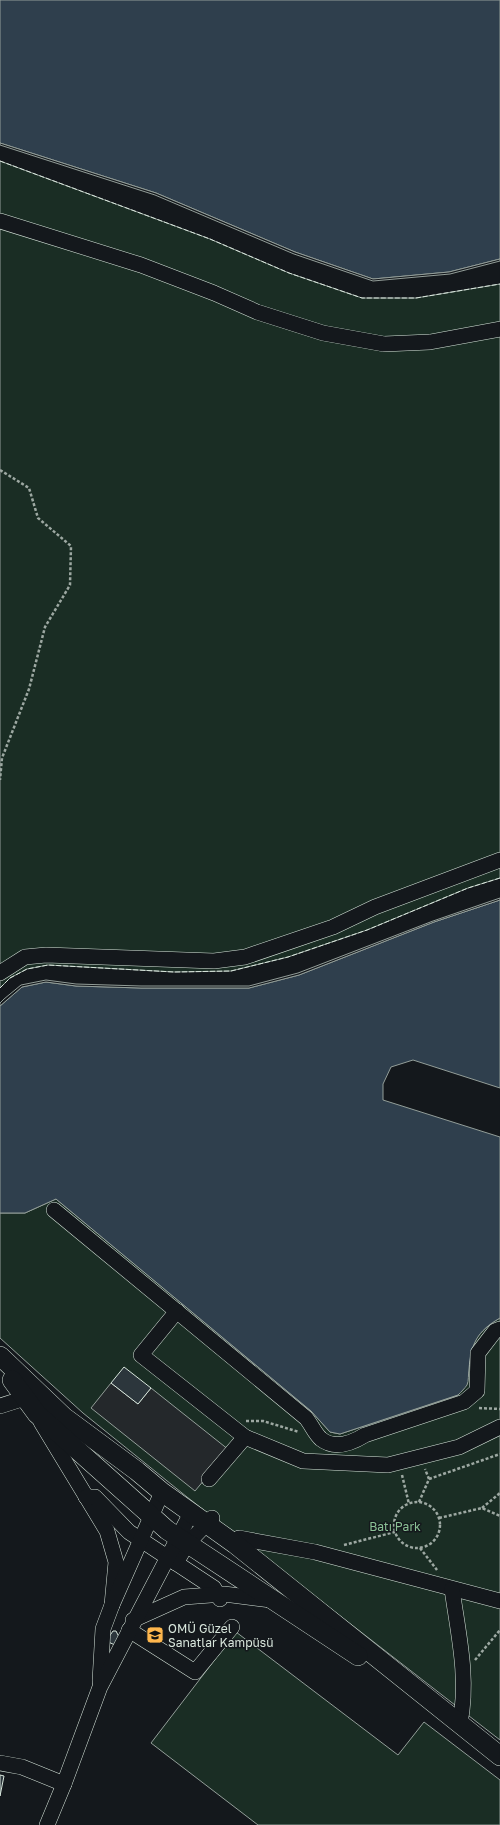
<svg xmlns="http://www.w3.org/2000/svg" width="500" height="1825" font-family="'Golos Text',sans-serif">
<rect width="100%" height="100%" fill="#14181c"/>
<!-- green -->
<g fill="#1a2d24" stroke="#939e99">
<polygon points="0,161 210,239 289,273 362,298 416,298 500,284 500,878 468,888 367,930 288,957 231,971 174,972 48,965 27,969 10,978 0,988"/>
<path d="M56,1199L311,1411L330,1432L340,1434L458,1395C462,1385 467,1375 469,1365C470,1362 469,1359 470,1356C472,1338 486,1326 500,1318V1740L187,1497L83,1413L0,1338V1213H25Z"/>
<polygon points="236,1632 398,1755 424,1722 500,1780 500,1825 258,1825 151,1743"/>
</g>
<!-- parking -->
<polygon fill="#24282b" stroke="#939e99" points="111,1383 138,1404 151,1388 229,1450 195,1491 91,1408"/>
<!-- water -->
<g fill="#2f3f4d" stroke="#939e99">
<polygon points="0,0 500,0 500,259 449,272 373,279 295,252 156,193 0,143"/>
<path d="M500,900V1088L413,1060L391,1067L383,1084V1100L500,1137V1318C477,1331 471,1344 469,1369C468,1374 469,1381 467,1385C465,1388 461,1392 458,1395L340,1434L330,1432L311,1411L56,1199L25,1213H0V1006L22,987L46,982L76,986L141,988H249L299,975L434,922Z"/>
</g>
<!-- pier -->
<g fill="#14181c" stroke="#939e99">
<polygon points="0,143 156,193 295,252 373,279 449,272 500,259 500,261 450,274 373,281 294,254 155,195 0,145"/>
<polygon points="500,898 500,900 434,922 299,975 249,988 141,988 76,986 46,982 22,987 0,1006 0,1003 4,999 21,985 46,980 76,984 141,986 249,986 298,973 433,921"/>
</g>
<!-- building -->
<g fill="#2c363c" stroke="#d8e6dc">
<polygon points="124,1367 151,1388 138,1404 111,1383"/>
<polygon points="113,1631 116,1631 119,1637 115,1645 106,1641"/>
<polygon points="0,1775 4,1776 0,1796"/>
</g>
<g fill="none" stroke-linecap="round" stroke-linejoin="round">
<!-- minor casing -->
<g stroke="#d8e6dc" stroke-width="16">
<g id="minor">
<polyline points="0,221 141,265 214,293 257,312 323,333 384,344 430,342 500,329"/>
<polyline points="0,973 25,957 46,955 214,961 245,957 333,927 375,907 500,860"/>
<path d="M54,1210L306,1418C311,1424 315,1434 321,1439C335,1450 352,1443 365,1435L464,1402L477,1391L478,1353L495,1331L500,1329"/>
<polyline points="177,1311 141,1355 245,1437 303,1461 388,1465 459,1447 500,1427"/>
<polyline points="0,1406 25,1398"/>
<polyline points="41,1422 107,1531 116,1562 112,1605"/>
<polyline points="209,1479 245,1437"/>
<polyline points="86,1497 95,1497 129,1532 214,1588 220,1599"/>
<polyline points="235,1544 239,1538 315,1552 500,1601"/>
<polyline points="176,1563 187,1544 212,1518"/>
<path d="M452,1589C458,1633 469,1678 460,1723"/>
<polyline points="133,1620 184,1597 224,1594 271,1600"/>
<polyline points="129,1630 195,1672 232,1627"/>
<polyline points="100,1681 103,1629 112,1605 162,1492"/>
<polyline points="0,1763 22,1767 64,1784"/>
<polyline points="47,1825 64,1784 100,1687 191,1513"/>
</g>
</g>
<!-- major casing -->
<g stroke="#d8e6dc" stroke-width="20">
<g id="major">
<polyline points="0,1356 64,1417 137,1471 162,1492 235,1544 500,1756"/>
<polyline points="12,1380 37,1414 167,1530 358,1656"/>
</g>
</g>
<!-- path -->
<g stroke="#9da8a2" stroke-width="2.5" stroke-dasharray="3 2" stroke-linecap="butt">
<polyline points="0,470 29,488 38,518 71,546 70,585 45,627 29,689 2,758 0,780"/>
<polyline points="479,1408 500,1409"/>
<polyline points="246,1421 263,1421 299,1432"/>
<polyline points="402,1475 409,1504"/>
<polyline points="429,1479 500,1454"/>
<polyline points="419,1502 429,1479 425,1469"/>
<circle cx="417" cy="1525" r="23"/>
<polyline points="482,1508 500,1493"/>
<polyline points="439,1518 482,1508 500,1516"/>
<polyline points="344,1545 395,1532"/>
<polyline points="420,1548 437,1570"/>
<polyline points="475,1660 500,1630"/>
</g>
<!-- minor -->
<use href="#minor" stroke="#14181c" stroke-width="15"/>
<!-- major -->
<use href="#major" stroke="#14181c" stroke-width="19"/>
<!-- fence -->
<g stroke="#d8e6dc" stroke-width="1" stroke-dasharray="5 2" stroke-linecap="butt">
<polyline points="0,161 210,239 289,273 362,298 416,298 500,284"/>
<polyline points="0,988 10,978 27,969 48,965 174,972 231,971 288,957 367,930 468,888 500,878"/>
</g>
</g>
<!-- icons -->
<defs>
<g id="university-square" transform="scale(0.9)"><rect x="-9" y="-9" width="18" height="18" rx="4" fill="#ffb74d" stroke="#14181c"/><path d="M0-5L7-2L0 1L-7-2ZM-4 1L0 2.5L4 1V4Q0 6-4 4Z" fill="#111"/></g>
</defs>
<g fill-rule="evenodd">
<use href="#university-square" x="155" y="1635"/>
</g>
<g text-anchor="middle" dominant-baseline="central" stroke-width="3" stroke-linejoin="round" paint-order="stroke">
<!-- park labels -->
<g font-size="12" fill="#8ac095" stroke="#14181c">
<text x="395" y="1526">Batı Park</text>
</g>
<!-- poi labels -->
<g font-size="12" fill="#d8e6dc" stroke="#14181c" text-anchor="start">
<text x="168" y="1628">OMÜ Güzel<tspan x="168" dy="14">Sanatlar Kampüsü</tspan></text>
</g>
</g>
</svg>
